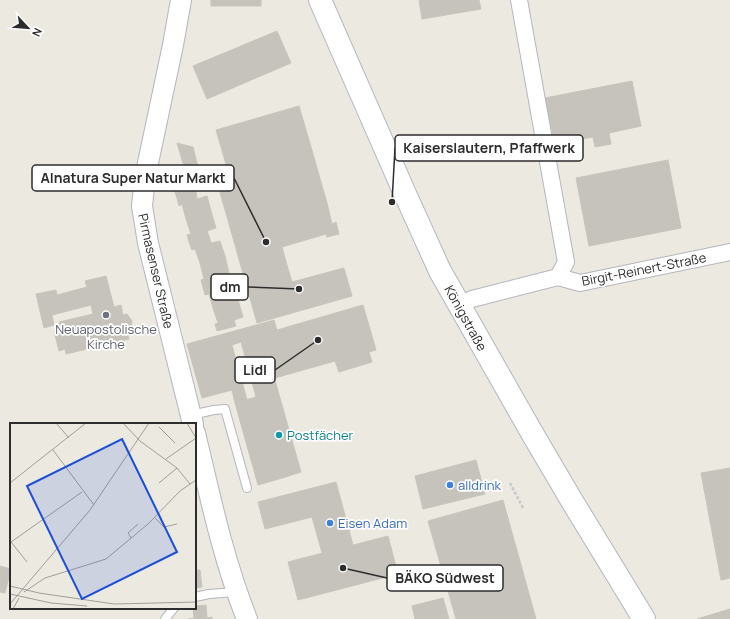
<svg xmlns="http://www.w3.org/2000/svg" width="730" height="619" font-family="Manrope,sans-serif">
<rect width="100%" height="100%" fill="#ece9e1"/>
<!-- building -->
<g fill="#c5c3bc" stroke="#c8c5ba">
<rect x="211" y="0" width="50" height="6"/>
<polygon points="419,0 479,0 481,9 422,19"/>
<polygon points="277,31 291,63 207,99 193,66"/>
<polygon points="632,81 641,126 609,133 611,144 595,147 593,137 555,144 545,98"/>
<polygon points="299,106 311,147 228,171 216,130"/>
<polygon points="177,143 193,147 198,167 185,170"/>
<polygon points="311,147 327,203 231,231 215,175"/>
<polygon points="668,160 681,228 589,246 576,178"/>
<polygon points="198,167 203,184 194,186 196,192 177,198 174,190 177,190 173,174"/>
<polygon points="196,192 197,199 207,196 211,211 186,219 182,204 179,206 177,198"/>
<polygon points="327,203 332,224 336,222 339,234 327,237 326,234 282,247 287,265 244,277 231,231"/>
<polygon points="211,211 216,228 207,231 209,236 189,242 187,235 191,234 186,219"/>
<polygon points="209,236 211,243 220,241 225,256 200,263 195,249 192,250 189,242"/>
<polygon points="225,256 229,273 221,275 222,281 203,287 201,280 204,279 200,263"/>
<polygon points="287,265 292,282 344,268 352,296 257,323 244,277"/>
<polygon points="106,276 114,307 121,305 123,315 127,314 132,321 131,329 127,330 129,339 66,354 65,349 59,351 54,331 60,329 59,322 93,314 91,305 52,315 54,325 44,328 36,294 56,290 57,295 87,287 85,281"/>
<polygon points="222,281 224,288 234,285 238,300 213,308 209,294 205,295 203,287"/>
<polygon points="238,300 243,317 234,320 236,326 217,331 215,324 218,323 213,308"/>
<polygon points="363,305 376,350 369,352 372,362 339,372 335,361 275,378 260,324 274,320 277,330"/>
<polygon points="260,324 278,391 256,397 241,342 232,345 247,400 235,403 232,390 202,398 187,344"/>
<polygon points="278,391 301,472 279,479 256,397"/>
<polygon points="256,397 279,479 258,485 235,403"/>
<polygon points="476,460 485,494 423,509 415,476"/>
<polygon points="730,468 730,578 721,580 701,473"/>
<polygon points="336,482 353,545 322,553 312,517 265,529 258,502"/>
<polygon points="503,500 536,619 456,619 428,521"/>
<polygon points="388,536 398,574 298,600 288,562"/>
<polygon points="0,566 11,569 5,593 0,592"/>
<polygon points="195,570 200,570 202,587 195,588"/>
<polygon points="443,598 449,619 415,619 412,606"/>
<polygon points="206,605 207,618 212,617 212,619 188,619 194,618 193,608 195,608 195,606"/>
<polygon points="730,609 730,619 697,619"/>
</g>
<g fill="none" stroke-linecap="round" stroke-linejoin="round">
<!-- service casing -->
<g stroke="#b4b5bf" stroke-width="10">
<g id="service">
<polyline points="191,415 214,410 225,409 247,488"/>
<polyline points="195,597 209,594 236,592"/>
<polyline points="165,619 174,608"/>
</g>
</g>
<!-- minor casing -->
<g stroke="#b4b5bf" stroke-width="18">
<g id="minor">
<polyline points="519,0 566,262 558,277"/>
<polyline points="459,305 472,299 558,277 580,283 730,252"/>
</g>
</g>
<!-- tertiary casing -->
<g stroke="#b4b5bf" stroke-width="22">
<g id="tertiary">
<polyline points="181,0 173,45 145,177 142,206 148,243 193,424"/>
<path d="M195,433C210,496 223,559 247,619"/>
</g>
</g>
<!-- secondary casing -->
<g stroke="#b4b5bf" stroke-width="24">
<polyline id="secondary" points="320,0 406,196 440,271 532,433 572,501 644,619"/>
</g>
<!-- path -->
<polyline stroke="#c8c8c8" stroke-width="2.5" stroke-dasharray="3 2" stroke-linecap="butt" points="510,483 523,508"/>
<!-- service -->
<use href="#service" stroke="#fff" stroke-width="8"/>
<!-- minor -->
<use href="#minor" stroke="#fff" stroke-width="16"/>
<!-- tertiary -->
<use href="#tertiary" stroke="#fff" stroke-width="20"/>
<!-- secondary -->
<use href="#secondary" stroke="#fff" stroke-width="22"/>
</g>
<!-- markers -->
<circle fill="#6b7280" stroke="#fff" stroke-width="1.5" cx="106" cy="315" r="4"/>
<circle fill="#0f9aa8" stroke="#fff" stroke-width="1.5" cx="279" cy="435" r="4"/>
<g fill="#3f7fe0" stroke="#fff" stroke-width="1.5">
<circle cx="450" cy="485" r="4"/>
<circle cx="330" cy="523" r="4"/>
</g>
<g text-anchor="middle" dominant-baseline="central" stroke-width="3.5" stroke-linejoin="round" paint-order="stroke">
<!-- street labels -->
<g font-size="13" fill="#2d2d2d" stroke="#fff">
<text transform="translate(644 269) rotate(-11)">Birgit-Reinert-Straße</text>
<text transform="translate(156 271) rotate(77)">Pirmasenser Straße</text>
<text transform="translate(466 318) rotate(61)">Königstraße</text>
</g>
<!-- worship labels -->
<g font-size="13" fill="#5b616d" stroke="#fff">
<text x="106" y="329">Neuapostolische<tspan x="106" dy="15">Kirche</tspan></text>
</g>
<!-- culture labels -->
<g font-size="13" fill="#0d838f" stroke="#fff" text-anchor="start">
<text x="287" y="435">Postfächer</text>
</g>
<!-- shop labels -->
<g font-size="13" fill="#366cbe" stroke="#fff" text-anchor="start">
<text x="458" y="485">alldrink</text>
<text x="338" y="523">Eisen Adam</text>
</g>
</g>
<!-- overview -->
<g transform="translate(10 423)">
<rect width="186" height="186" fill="#ece9e1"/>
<path fill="none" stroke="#a09e99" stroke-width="1" d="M46,0L59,15M113,0L130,18L167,45L180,61M177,0L186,15M149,4L165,20M43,27L84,82M156,36L186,15M0,60L76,0M149,60L167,45M145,95L154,104L167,101M121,115L118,110L128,101M17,139L1,119L72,69M0,163L29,170L104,181L186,179M14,169L35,155L96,136L138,101L170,68L186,57M0,171L41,180L77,183M0,181L80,87L139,0M3,186L9,175M4,186H28"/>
<path fill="#1d4ed8" fill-opacity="0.15" stroke="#1d4ed8" stroke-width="2" d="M112,16L167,129L72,176L17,63Z"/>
<rect width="186" height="186" fill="none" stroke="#2d2d2d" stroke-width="2"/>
</g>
<!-- callouts -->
<path fill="none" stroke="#2d2d2d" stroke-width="1.5" d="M392 202L395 148M266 242L234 178M299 289L248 287M318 340L275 370M343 568L387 578"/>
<g fill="#2d2d2d" stroke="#fff" stroke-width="1.5">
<circle cx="392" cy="202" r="4"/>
<circle cx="266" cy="242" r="4"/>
<circle cx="299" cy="289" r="4"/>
<circle cx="318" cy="340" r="4"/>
<circle cx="343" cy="568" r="4"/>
</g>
<g fill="#fff" stroke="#2d2d2d" stroke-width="1.5">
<rect x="395" y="135" width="188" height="26" rx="4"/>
<rect x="32" y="165" width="202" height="26" rx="4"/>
<rect x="211" y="274" width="37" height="26" rx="4"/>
<rect x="235" y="357" width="40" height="26" rx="4"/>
<rect x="387" y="565" width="116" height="26" rx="4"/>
</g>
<g font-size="14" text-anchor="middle" font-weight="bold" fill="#2d2d2d">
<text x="489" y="153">Kaiserslautern, Pfaffwerk</text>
<text x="133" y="183">Alnatura Super Natur Markt</text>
<text x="230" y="292">dm</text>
<text x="255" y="375">Lidl</text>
<text x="445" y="583">BÄKO Südwest</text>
</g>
<!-- north arrow -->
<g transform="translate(28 28) rotate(116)" stroke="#ffffff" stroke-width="3" paint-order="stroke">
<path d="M0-3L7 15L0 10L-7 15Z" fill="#2d2d2d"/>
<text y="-6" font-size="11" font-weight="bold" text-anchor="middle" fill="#2d2d2d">N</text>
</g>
</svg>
